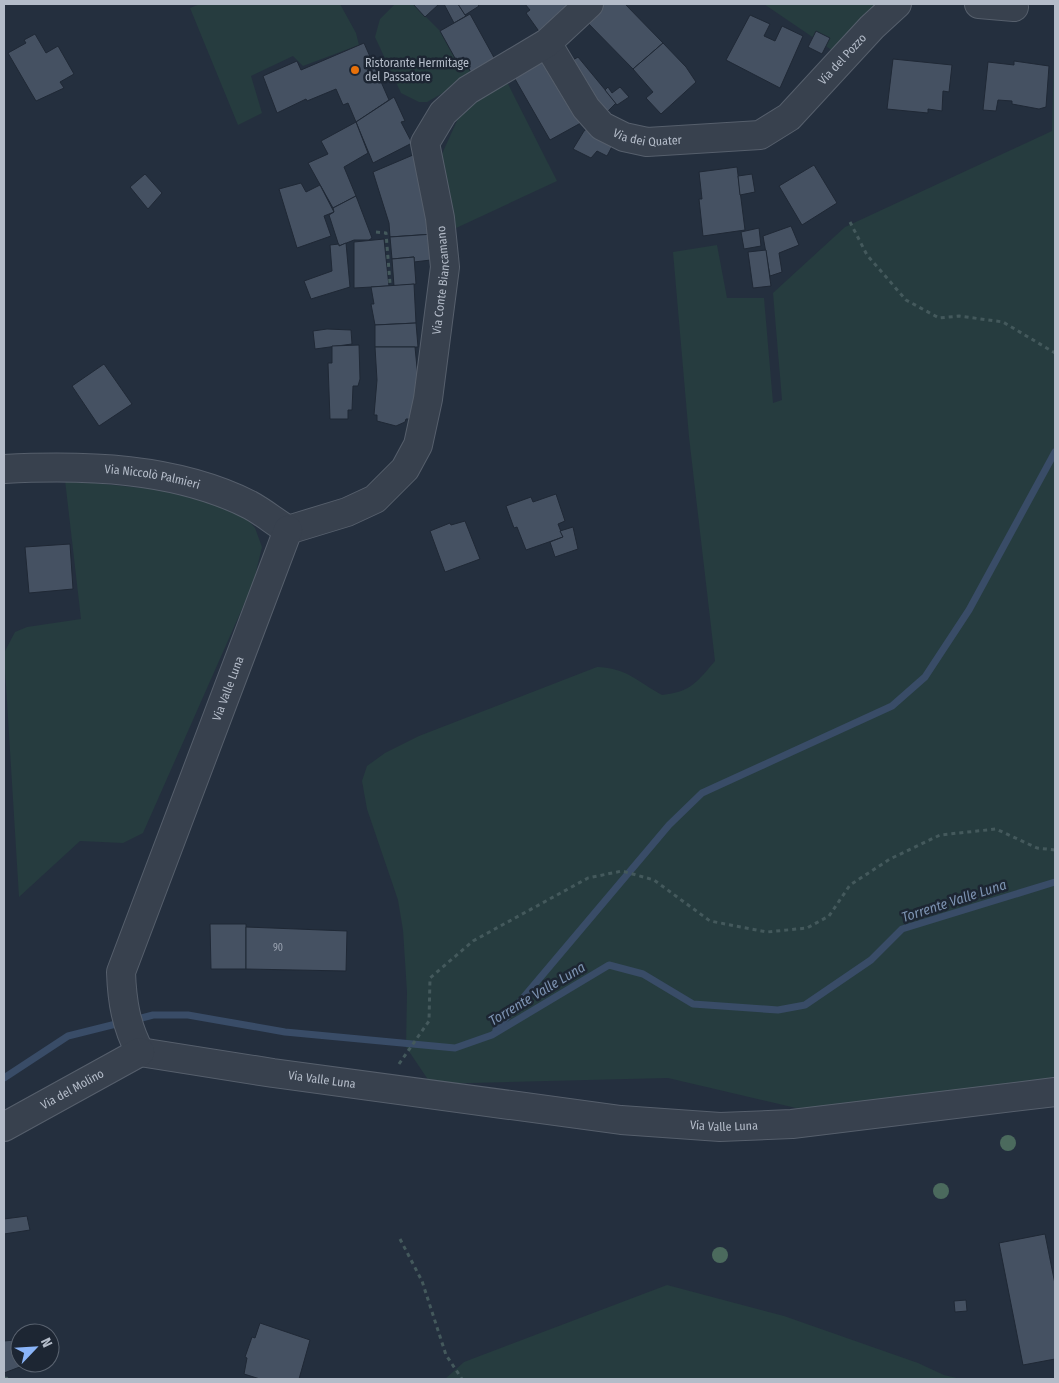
<svg xmlns="http://www.w3.org/2000/svg" width="1059" height="1383" font-family="'Fira Sans Condensed',sans-serif">
<rect width="100%" height="100%" fill="#242f3e"/>
<!-- green -->
<g fill="#263c3f">
<polygon points="200,4 340,4 356,33 359,45 303,66 293,56 251,76 262,113 238,125 190,8"/>
<polygon points="395,4 413,4 440,31 461,69 467,65 473,76 427,102 419,102 401,93 375,37 380,19"/>
<polygon points="764,4 880,4 833,51"/>
<path d="M1055,16V1080L851,1107L796,1108L668,1078L431,1084L406,1047L407,992L403,930L398,900L367,809L362,781L367,766L385,753L419,736L597,667C627,668 638,682 662,695C691,692 697,682 715,661L689,437L673,252L717,245L727,298H764L773,403L782,400L773,293L845,227L1052,131Z"/>
<polygon points="504,76 557,181 454,229 437,165 465,103"/>
<polygon points="65,480 161,490 240,511 255,528 262,547 253,584 143,833 123,843 80,841 19,897 4,653 15,632 27,627 81,619"/>
<polygon points="667,1285 784,1316 918,1363 944,1375 961,1379 445,1379 464,1362"/>
</g>
<g fill="none" stroke-linecap="round" stroke-linejoin="round">
<!-- stream -->
<g stroke="#394c67" stroke-width="7">
<polyline points="134,1020 153,1015 188,1015 285,1032 455,1048 492,1035 609,965 643,974 693,1004 778,1010 805,1005 871,960 902,929 1055,882"/>
<polyline points="496,1030 669,825 702,793 892,706 925,677 969,610 1055,452"/>
<polyline points="4,1078 68,1036 124,1022"/>
</g>
</g>
<!-- building -->
<g fill="#455162" stroke="#1f2835">
<polygon points="413,4 439,4 425,17"/>
<polygon points="444,4 458,4 466,16 454,23"/>
<polygon points="458,4 477,4 479,6 465,15"/>
<polygon points="525,4 583,4 543,37 526,13 530,10"/>
<polygon points="596,4 625,4 663,43 633,69 582,17"/>
<polygon points="470,14 497,63 473,76 467,65 461,69 440,31"/>
<polygon points="750,15 770,24 764,36 775,41 782,26 803,36 780,88 726,60"/>
<polygon points="816,31 830,38 822,54 808,47"/>
<polygon points="35,34 46,53 58,46 74,74 60,82 64,88 36,101 8,53 26,43 24,40"/>
<polygon points="364,43 389,100 356,122 348,103 343,105 336,89 307,101 306,99 277,113 263,76 297,61 301,70"/>
<polygon points="663,43 686,67 696,82 661,114 646,98 653,92 633,69"/>
<polygon points="549,50 588,119 550,140 511,72"/>
<polygon points="578,57 616,103 608,111 597,115 565,65"/>
<polygon points="893,59 952,65 949,92 943,91 942,111 928,109 928,113 887,109"/>
<polygon points="1014,61 1049,66 1046,107 1039,109 1012,104 1012,101 998,100 996,111 983,110 988,62 1014,65"/>
<polygon points="608,87 612,93 620,87 629,97 617,105 605,90"/>
<polygon points="394,97 405,121 401,122 412,143 373,163 356,122"/>
<polygon points="356,122 368,153 344,167 356,196 333,208 308,163 328,154 321,141"/>
<polygon points="594,123 617,137 607,156 597,151 591,158 573,149 584,131"/>
<polygon points="413,155 431,215 434,234 390,237 389,223 373,172"/>
<polygon points="814,165 837,203 802,225 779,186"/>
<polygon points="737,167 745,230 703,236 699,199 702,199 699,172"/>
<polygon points="145,174 162,193 148,209 130,187"/>
<polygon points="752,174 755,192 740,195 738,176"/>
<polygon points="301,183 306,192 320,185 334,212 324,216 331,236 297,248 279,189"/>
<polygon points="356,196 372,238 369,240 354,240 339,246 329,215 334,212 333,208"/>
<polygon points="791,226 799,245 779,253 782,272 770,276 763,236"/>
<polygon points="759,228 761,246 744,249 741,232"/>
<polygon points="434,234 439,259 414,262 414,257 392,259 390,237"/>
<polygon points="384,239 389,286 354,288 354,242"/>
<polygon points="346,243 350,287 311,299 304,281 332,271 330,245 339,244 339,246"/>
<polygon points="766,250 771,286 753,288 748,252"/>
<polygon points="414,257 416,284 394,286 392,259"/>
<polygon points="414,284 416,323 375,325 371,304 374,304 371,287"/>
<polygon points="416,323 418,347 375,347 375,325"/>
<polygon points="327,329 351,330 352,344 315,349 313,331"/>
<polygon points="359,345 360,379 358,386 353,386 352,410 348,410 348,419 330,419 328,363 332,363 332,346"/>
<polygon points="375,347 415,347 418,378 414,419 406,419 405,422 396,426 377,421 377,415 374,415 377,380"/>
<polygon points="104,364 132,404 99,426 72,386"/>
<polygon points="556,494 565,521 558,524 563,537 526,550 517,527 514,528 506,506 531,497 533,502"/>
<polygon points="465,521 480,559 445,572 430,531 450,523 451,525"/>
<polygon points="573,527 578,549 555,557 550,542 563,537 560,531"/>
<polygon points="70,544 73,589 29,593 25,547"/>
<polygon points="210,924 246,924 246,969 211,969"/>
<polygon points="246,927 347,931 346,971 246,969"/>
<polygon points="27,1216 30,1230 4,1234 4,1219"/>
<polygon points="1045,1234 1055,1284 1055,1359 1023,1365 999,1243"/>
<polygon points="966,1300 967,1311 955,1312 954,1301"/>
<polygon points="260,1323 310,1340 299,1379 260,1379 244,1374 247,1358 245,1357 252,1337 255,1338"/>
<polygon points="32,1327 34,1333 20,1333 20,1363 25,1363 25,1365 4,1373 4,1341 15,1340 14,1334"/>
</g>
<g fill="none" stroke-linecap="round" stroke-linejoin="round">
<!-- minor casing -->
<g stroke="#565f6c" stroke-width="30">
<g id="minor">
<polyline points="979,4 1014,7"/>
<path id="s1" d="M547,43L586,108L602,126L624,137L647,142L760,135L789,117L872,27L897,4"/>
<path id="s2" d="M4,469C85,465 175,467 250,505C263,512 275,522 288,530"/>
<path id="s3" d="M288,530L347,512L375,499L405,469L418,445L428,399L445,267L440,218L425,143L443,113L468,90L547,43L589,4"/>
<path id="s4" d="M140,1052L273,1073L621,1120L720,1127L792,1124L1055,1092"/>
<path id="s5" d="M140,1052C126,1026 122,1001 121,972L288,530"/>
<path id="s6" d="M4,1127L140,1052"/>
</g>
</g>
<!-- path -->
<g stroke="#44595c" stroke-width="3" stroke-dasharray="4 4" stroke-linecap="butt">
<polyline points="850,222 867,255 906,300 939,318 959,316 1003,322 1055,353"/>
<polyline points="376,232 386,233 390,283"/>
<polyline points="399,1064 429,1021 430,978 473,941 588,878 622,871 654,880 710,921 767,932 807,928 829,916 850,885 890,859 940,835 996,829 1037,848 1055,850"/>
<polyline points="400,1239 422,1281 446,1355 462,1379"/>
<polyline points="4,1378 11,1379"/>
</g>
<!-- minor -->
<use href="#minor" stroke="#38414e" stroke-width="28"/>
</g>
<!-- trees -->
<g fill="#4b6a5d">
<circle cx="1008" cy="1143" r="8"/>
<circle cx="941" cy="1191" r="8"/>
<circle cx="720" cy="1255" r="8"/>
</g>
<!-- markers -->
<circle fill="#e8710a" stroke="#1d2633" stroke-width="2" cx="355" cy="70" r="5"/>
<g text-anchor="middle" dominant-baseline="central" stroke-width="5" stroke-linejoin="round" paint-order="stroke">
<!-- number labels -->
<g font-size="10" fill="#98a1af">
<text x="278" y="948">90</text>
</g>
<!-- street labels -->
<g font-size="12" fill="#b4bcc9" stroke="#1d2633">
<text stroke="none"><textPath href="#s1" startOffset="374">Via del Pozzo</textPath></text>
<text stroke="none"><textPath href="#s1" startOffset="148">Via dei Quater</textPath></text>
<text stroke="none"><textPath href="#s3" startOffset="329">Via Conte Biancamano</textPath></text>
<text stroke="none"><textPath href="#s2" startOffset="149">Via Niccolò Palmieri</textPath></text>
<text stroke="none"><textPath href="#s5" startOffset="386">Via Valle Luna</textPath></text>
<text stroke="none"><textPath href="#s4" startOffset="184">Via Valle Luna</textPath></text>
<text stroke="none"><textPath href="#s6" startOffset="78">Via del Molino</textPath></text>
<text stroke="none"><textPath href="#s4" startOffset="589">Via Valle Luna</textPath></text>
</g>
<!-- poi labels -->
<g font-size="12" fill="#b4bcc9" stroke="#1d2633" text-anchor="start">
<text x="365" y="63">Ristorante Hermitage<tspan x="365" dy="14">del Passatore</tspan></text>
</g>
<!-- water labels -->
<g font-size="14" font-style="italic" fill="#7c92b1" stroke="#1d2633">
<text transform="translate(954 901) rotate(-18)">Torrente Valle Luna</text>
<text transform="translate(537 994) rotate(-31)">Torrente Valle Luna</text>
</g>
</g>
<!-- border -->
<rect width="1059" height="1383" fill="none" stroke="#b4bcc9" stroke-width="10"/>
<!-- north arrow -->
<g transform="translate(35 1348) rotate(65)"><circle r="24" fill="#1d2633" stroke="#59626f"/>
<path d="M0-4L9 19L0 12L-9 19Z" fill="#8ab4f8"/>
<text y="-8" font-size="14" font-weight="bold" text-anchor="middle" fill="#b4bcc9">N</text>
</g>
</svg>
